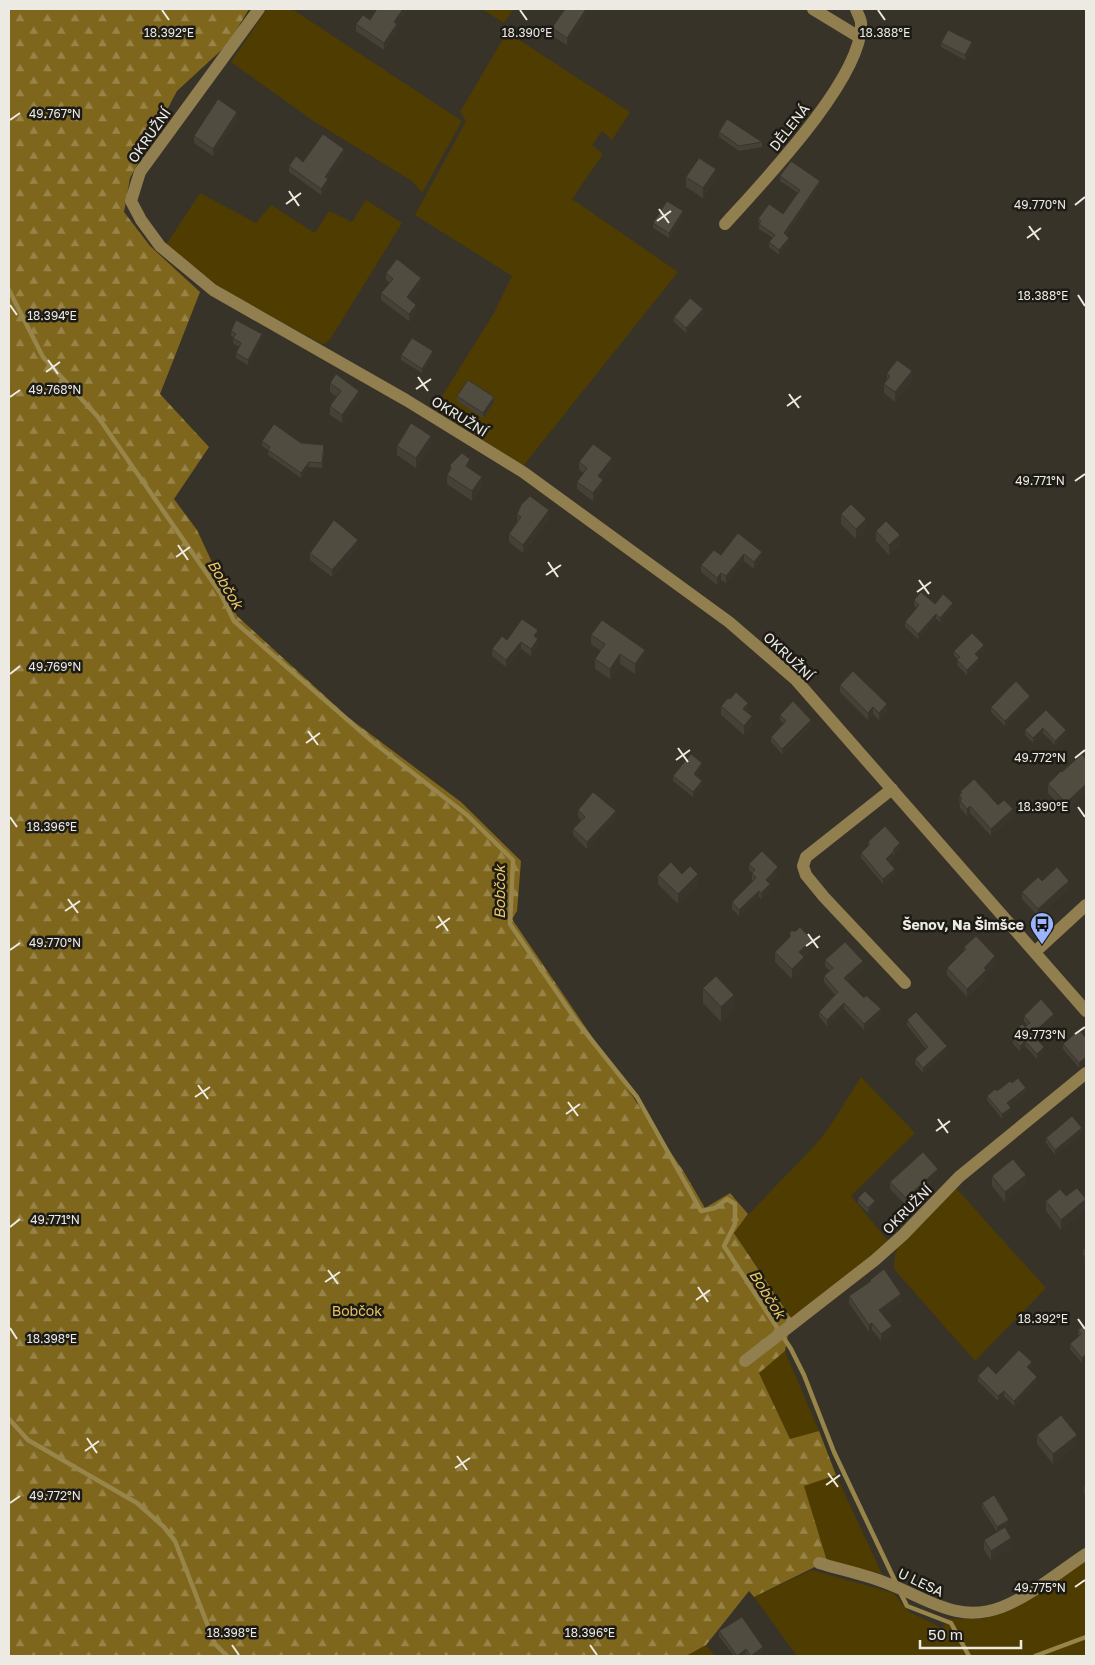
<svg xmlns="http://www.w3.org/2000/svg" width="1095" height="1665" font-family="'Golos Text',sans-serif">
<defs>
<pattern id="forest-firs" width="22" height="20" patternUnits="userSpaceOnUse" patternTransform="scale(1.25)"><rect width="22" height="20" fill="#7f661d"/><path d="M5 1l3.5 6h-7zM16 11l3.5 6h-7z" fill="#988349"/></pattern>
</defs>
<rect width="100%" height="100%" fill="#383328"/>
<!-- green -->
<g fill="#4e3c00">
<polygon points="267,9 292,9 462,121 422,193 412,181 315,122 231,62"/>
<polygon points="482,9 513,9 504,23"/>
<polygon points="507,32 630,112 612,140 602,131 592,145 603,154 572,199 678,272 523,466 434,409 494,313 512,276 415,215 466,121 460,112"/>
<polygon points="200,193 256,223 271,205 315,233 329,211 352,222 366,200 402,223 331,338 326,343 322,344 229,293 164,248"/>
<path d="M861,1077L915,1133L851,1196L889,1242L791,1318L734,1232C759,1201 789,1174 816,1144C834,1124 846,1099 861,1077Z"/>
<polygon points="956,1188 1046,1288 975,1361 894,1269 895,1254 901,1241"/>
<polygon points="785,1351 819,1431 790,1439 759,1373"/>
<polygon points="836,1475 882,1574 827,1561 803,1485"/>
<polygon points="1086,1559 1086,1656 797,1656 754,1597 812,1570 893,1593 909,1612 942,1628 948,1619 983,1619 1022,1603"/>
<polygon points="706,1645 715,1656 686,1656"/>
</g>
<!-- forest -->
<polygon fill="url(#forest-firs)" points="9,9 249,9 228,44 177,91 130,178 124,212 150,246 200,292 160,394 209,447 174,499 197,530 237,616 349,718 461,802 521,861 517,911 512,919 684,1172 705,1208 730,1193 748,1214 734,1233 791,1318 785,1351 759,1373 790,1439 819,1431 836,1475 804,1486 827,1561 754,1597 749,1591 706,1645 686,1656 9,1656"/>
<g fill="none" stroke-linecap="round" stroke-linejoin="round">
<!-- stream -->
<g stroke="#97854a" stroke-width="4.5">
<polyline points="9,290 43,357 98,417 221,594 234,621 373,742 467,815 513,860 510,924 578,1023 637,1097 701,1211 715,1208 727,1199 735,1204 735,1224 724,1246 791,1349 804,1375 834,1452 897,1585"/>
<polyline points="9,1419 28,1440 137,1503 164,1527 175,1541 215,1644 227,1656"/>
<polyline points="900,1592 907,1606 951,1623 969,1656"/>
<polyline points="1035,1656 1086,1637"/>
</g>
<!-- minor -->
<g stroke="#917f4f" stroke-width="12">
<polyline points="259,9 140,172 131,201 141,220 160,246 213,290 406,400 523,472 729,622 796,680 1086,1011"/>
<polyline points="813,9 859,37"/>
<path d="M725,224C761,184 864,77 861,23C861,19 857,13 856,9"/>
<polyline points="892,789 806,857 803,866 806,875 824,897 905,983"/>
<polyline points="1036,951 1086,905"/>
<polyline points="745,1361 875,1260 903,1235 959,1177 1086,1073"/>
<path d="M819,1563C842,1570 867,1575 889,1584C928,1599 958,1624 1002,1607C1032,1595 1059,1572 1086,1554"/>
</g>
</g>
<!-- wall -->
<g fill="#464137">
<polygon points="377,9 407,9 397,24 397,30 384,50 356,31 356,24 370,20"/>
<polygon points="586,16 567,45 552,36 552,28"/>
<polygon points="941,43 972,47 965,60 941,47"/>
<polygon points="237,119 213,156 194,143 194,136"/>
<polygon points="719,132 762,142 762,147 739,151 719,137"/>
<polygon points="344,156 328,179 328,186 321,195 289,172 289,166 303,162"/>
<polygon points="780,176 820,185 786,235 789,243 779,255 769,247 769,242 773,238 759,229 758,219 783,214 798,193 780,181"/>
<polygon points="686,177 716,179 703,198 686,187"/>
<polygon points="683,216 669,238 653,228 653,223"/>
<polygon points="386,273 421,285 410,300 416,312 409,321 381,300 381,293 390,283 386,280"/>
<polygon points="703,314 686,333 674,322 674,317"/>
<polygon points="231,331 262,339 248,365 236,358 236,353 239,347 233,343 233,337 231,336"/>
<polygon points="401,355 433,356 422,373 401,360"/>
<polygon points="887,373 912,381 895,402 884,393 884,384 887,379"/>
<polygon points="330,383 359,399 342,423 330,415 330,406 337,397 330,392"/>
<polygon points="457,396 494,402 483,418 457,401"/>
<polygon points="262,441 301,443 324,450 322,468 309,467 301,478 268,455 268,450 262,446"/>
<polygon points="431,445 416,468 397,455 397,446"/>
<polygon points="579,462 612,466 602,479 603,487 593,501 577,489 577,482 584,473 579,470"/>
<polygon points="450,465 470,469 482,486 472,501 447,484 447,475 450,471"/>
<polygon points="517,514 549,518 523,553 509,542 509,534 517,522"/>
<polygon points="841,514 866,529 856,539 841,524"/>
<polygon points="876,531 900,545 889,555 876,541"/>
<polygon points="738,533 762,559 754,569 744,561 726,583 721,580 717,585 701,572 701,565 721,555"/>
<polygon points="358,547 332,577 310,560 310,553"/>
<polygon points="914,600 935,604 953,607 940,622 936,618 918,639 905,627 905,622 917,608 914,605"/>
<polygon points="591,635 645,660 635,674 620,664 610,679 595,669 595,659 601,651 591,644"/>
<polygon points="538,637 537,639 538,646 531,656 521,649 506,667 492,656 492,649 507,640"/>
<polygon points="984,650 977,656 979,663 967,675 957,665 958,659 954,656 954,651"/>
<polygon points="840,685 887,711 879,720 873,714 868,720 840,692"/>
<polygon points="1030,700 1005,726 991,712 991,707"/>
<polygon points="721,706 748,711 747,712 752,725 744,735 721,715"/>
<polygon points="1046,710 1066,735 1055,745 1043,733 1033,743 1025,735 1025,730"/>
<polygon points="780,715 811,725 782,754 771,742 771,737 784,724 780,720"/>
<polygon points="1082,754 1066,812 1048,793 1048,784 1062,772"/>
<polygon points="702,768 696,776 702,786 693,797 673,781 673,776"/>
<polygon points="960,792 998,805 1013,816 991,836 970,813 967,816 960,808 959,795 960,794"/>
<polygon points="578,810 616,817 587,849 573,835 573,829 581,820 578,817"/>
<polygon points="868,842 900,848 894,854 893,857 888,862 895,874 883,884 861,858 861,853 868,846"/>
<polygon points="749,864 778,874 769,883 770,891 761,899 759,897 739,916 732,909 732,902 753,881 752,880 752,873 749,870"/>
<polygon points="682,874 698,884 678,904 658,884 658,875"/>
<polygon points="1042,881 1069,888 1038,916 1022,899 1022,892"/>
<polygon points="790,937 812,950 804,957 804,967 792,979 775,962 775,952"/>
<polygon points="964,947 995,964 986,972 986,978 967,997 947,975 947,968 964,951"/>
<polygon points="825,960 863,967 847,981 881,1015 864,1030 844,1009 827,1026 819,1017 819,1012 835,995 824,982 824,976 830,971 825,966"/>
<polygon points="703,988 734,1010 721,1022 703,1003"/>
<polygon points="1024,1016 1054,1019 1035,1037 1044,1052 1037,1059 1025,1046 1020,1051 1013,1044 1013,1039 1016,1036 1015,1035 1015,1030 1025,1027 1027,1025 1024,1021"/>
<polygon points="907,1020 947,1051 923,1073 915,1064 915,1059 926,1049 907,1025"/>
<polygon points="1086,1038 1079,1068 1063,1049 1063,1044"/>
<polygon points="1012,1083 1026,1093 1009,1106 1011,1113 1002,1119 987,1100 987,1096 997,1091"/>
<polygon points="1082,1133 1055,1155 1046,1143 1046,1138"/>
<polygon points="938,1176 906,1205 890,1189 890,1182"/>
<polygon points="992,1176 1026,1185 1005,1202 992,1186"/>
<polygon points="858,1198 875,1206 868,1213 858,1203"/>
<polygon points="1046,1201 1086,1209 1061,1230 1046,1211"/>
<polygon points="1086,1248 1086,1259 1083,1255 1083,1250"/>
<polygon points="870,1280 901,1301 882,1314 892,1333 881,1341 872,1330 869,1332 849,1303 849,1296 870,1282"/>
<polygon points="1086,1324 1082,1363 1070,1349 1070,1344 1079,1336 1078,1335 1078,1330"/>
<polygon points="1032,1367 1029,1369 1037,1382 1014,1406 1004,1396 998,1401 978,1381 978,1376 996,1374"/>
<polygon points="1037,1435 1077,1444 1053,1464 1037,1444"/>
<polygon points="1086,1485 1086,1496 1084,1494 1084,1487"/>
<polygon points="982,1503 1009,1525 1005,1527 1011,1548 991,1560 984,1550 984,1540 997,1532 982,1508"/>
<polygon points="719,1631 763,1652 757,1656 748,1656 746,1654 743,1656 734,1656 719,1636"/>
</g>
<!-- shaded-wall -->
<g fill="#39352d">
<polygon points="403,9 407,9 394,28 394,22"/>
<polygon points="586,9 586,16 567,45 567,38"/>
<polygon points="397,24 397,30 384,50 384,43"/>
<polygon points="972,42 972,47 965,60 965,55"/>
<polygon points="237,112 237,119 213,156 213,149"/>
<polygon points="344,149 344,156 325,184 325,177"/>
<polygon points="716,169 716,179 703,198 703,188"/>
<polygon points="328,179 328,186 321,195 321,189"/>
<polygon points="820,181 820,185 784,238 784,233"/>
<polygon points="683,211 683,216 669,238 669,233"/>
<polygon points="789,238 789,243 779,255 779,250"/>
<polygon points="421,278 421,285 407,304 407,297"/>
<polygon points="416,305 416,312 409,321 409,314"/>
<polygon points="703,309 703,314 686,333 686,328"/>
<polygon points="262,334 262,339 248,365 248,360"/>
<polygon points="433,351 433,356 422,373 422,369"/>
<polygon points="912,371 912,381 895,402 895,392"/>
<polygon points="359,391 359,399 342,423 342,415"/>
<polygon points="494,397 494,402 483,418 483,413"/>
<polygon points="431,436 431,445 416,468 416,458"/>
<polygon points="612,458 612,466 598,484 598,476"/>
<polygon points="470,459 470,468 466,466"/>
<polygon points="309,462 309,467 301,478 301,473"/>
<polygon points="482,477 482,486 472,501 472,491"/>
<polygon points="603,480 603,487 593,501 593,493"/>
<polygon points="549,510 549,518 523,553 523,545"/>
<polygon points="866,519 866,529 856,539 856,529"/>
<polygon points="900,535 900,545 889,555 889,545"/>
<polygon points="358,540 358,547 332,577 332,570"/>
<polygon points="762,552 762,559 754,569 754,562"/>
<polygon points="744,554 744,561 726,583 726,576"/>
<polygon points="721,573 721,580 717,585 717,578"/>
<polygon points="953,603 953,607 940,622 940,618"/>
<polygon points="936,614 936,618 918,639 918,634"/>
<polygon points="538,630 538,637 534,643 534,636"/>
<polygon points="538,639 538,646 531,656 531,649"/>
<polygon points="521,642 521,649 506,667 506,660"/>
<polygon points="984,645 984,650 975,659 975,654"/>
<polygon points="645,650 645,660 635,674 635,664"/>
<polygon points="620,654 620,664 610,679 610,669"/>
<polygon points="979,658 979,663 967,675 967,670"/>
<polygon points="1030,696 1030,700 1005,726 1005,721"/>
<polygon points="748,703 748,711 743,717 743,709"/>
<polygon points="887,704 887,711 879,720 879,713"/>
<polygon points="873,707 873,714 868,720 868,713"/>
<polygon points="752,716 752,725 744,735 744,726"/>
<polygon points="811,720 811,725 782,754 782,749"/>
<polygon points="1043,728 1043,733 1033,743 1033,738"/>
<polygon points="1066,730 1066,735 1055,745 1055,741"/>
<polygon points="702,763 702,768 694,779 694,774"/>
<polygon points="702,781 702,786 693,797 693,792"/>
<polygon points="1086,784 1086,794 1066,812 1066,803"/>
<polygon points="970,806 970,813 967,816 967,809"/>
<polygon points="1013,809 1013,816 991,836 991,829"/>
<polygon points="616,811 616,817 587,849 587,842"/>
<polygon points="900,843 900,848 894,854 894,849"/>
<polygon points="893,852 893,857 886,864 886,859"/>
<polygon points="778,867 778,874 766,886 766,880"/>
<polygon points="895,869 895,874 883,884 883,879"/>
<polygon points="698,874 698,884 678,904 678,894"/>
<polygon points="1069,881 1069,888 1038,916 1038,909"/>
<polygon points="770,884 770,891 761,899 761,893"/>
<polygon points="759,891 759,897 739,916 739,910"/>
<polygon points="812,940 812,950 804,957 804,967 792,979 792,969 799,952"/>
<polygon points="995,956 995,964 986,972 986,978 967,997 967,989 984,968"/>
<polygon points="863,961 863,967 844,984 844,978"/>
<polygon points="734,995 734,1010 721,1022 721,1007"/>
<polygon points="844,1003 844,1009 827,1026 827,1020"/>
<polygon points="881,1009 881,1015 864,1030 864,1024"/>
<polygon points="1054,1014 1054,1019 1032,1039 1032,1034"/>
<polygon points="1025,1041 1025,1046 1020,1051 1020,1046"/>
<polygon points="947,1046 947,1051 923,1073 923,1068"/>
<polygon points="1044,1047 1044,1052 1037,1059 1037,1054"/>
<polygon points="1086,1057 1086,1062 1079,1068 1079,1063"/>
<polygon points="1026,1088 1026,1093 1007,1108 1007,1103"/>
<polygon points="1011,1108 1011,1113 1002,1119 1002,1114"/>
<polygon points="1082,1128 1082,1133 1055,1155 1055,1150"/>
<polygon points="938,1169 938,1176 906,1205 906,1198"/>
<polygon points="1026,1175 1026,1185 1005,1202 1005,1192"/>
<polygon points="1086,1199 1086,1209 1061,1230 1061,1220"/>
<polygon points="875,1201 875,1206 868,1213 868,1208"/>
<polygon points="901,1294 901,1301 879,1317 879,1310"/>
<polygon points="872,1323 872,1330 869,1332 869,1325"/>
<polygon points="892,1326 892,1333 881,1341 881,1334"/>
<polygon points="1086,1354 1086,1359 1082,1363 1082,1358"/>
<polygon points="1032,1362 1032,1367 1027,1372 1027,1367"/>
<polygon points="1037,1377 1037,1382 1014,1406 1014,1401"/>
<polygon points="1004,1391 1004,1396 998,1401 998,1396"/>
<polygon points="1077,1435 1077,1444 1053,1464 1053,1454"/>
<polygon points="1009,1520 1009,1525 997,1532 997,1527"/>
<polygon points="1011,1538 1011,1548 991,1560 991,1551"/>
<polygon points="763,1647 763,1652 757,1656 751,1656"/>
<polygon points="746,1649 746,1654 743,1656 737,1656"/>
</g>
<!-- building -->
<g fill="#514c40" stroke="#39352d">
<polygon points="377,9 403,9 394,22 397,24 384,43 356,24 363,15 370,20"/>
<polygon points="565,9 586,9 567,38 552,28"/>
<polygon points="948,30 972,42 965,55 941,43"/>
<polygon points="218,99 237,112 213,149 194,136"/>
<polygon points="727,119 762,142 739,146 719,132"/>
<polygon points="323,134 344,149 325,177 328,179 321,189 289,166 296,156 303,162"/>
<polygon points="699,158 716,169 703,188 686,177"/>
<polygon points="791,161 820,181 784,233 789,238 779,250 769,242 775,235 759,224 761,221 758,219 769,204 783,214 800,190 780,176"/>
<polygon points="667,201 683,211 669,233 653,223"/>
<polygon points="397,259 421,278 407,297 416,305 409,314 381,293 393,279 386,273"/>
<polygon points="690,298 703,309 686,328 674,317"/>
<polygon points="236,320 262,334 248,360 236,353 241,343 233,338 236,334 231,331"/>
<polygon points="412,338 433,351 422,369 401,355"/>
<polygon points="897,360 912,371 895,392 884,384 890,376 887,373"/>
<polygon points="336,374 359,391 342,415 330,406 341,391 330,383"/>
<polygon points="468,380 494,397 483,413 457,396"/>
<polygon points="411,423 431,436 416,458 397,446"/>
<polygon points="274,424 301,443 324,445 322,463 309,462 301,473 268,450 270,447 262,441"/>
<polygon points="593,444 612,458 598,476 603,480 593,493 577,482 587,468 579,462"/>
<polygon points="462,453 470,459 466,466 482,477 472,491 447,475 451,469 450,465"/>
<polygon points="530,496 549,510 523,545 509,534 521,517 517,514 521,505"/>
<polygon points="851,504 866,519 856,529 841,514"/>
<polygon points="334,520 358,540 332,570 310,553"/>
<polygon points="886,521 900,535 889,545 876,531"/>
<polygon points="738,533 762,552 754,562 744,554 726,576 721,573 717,578 701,565 714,550 721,555"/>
<polygon points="921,592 935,604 943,594 953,603 940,618 936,614 918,634 905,622 919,605 914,600"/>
<polygon points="522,619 538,630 534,636 538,639 531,649 521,642 506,660 492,649 502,636 507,640"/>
<polygon points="602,620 645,650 635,664 620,654 610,669 595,659 605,644 591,635"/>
<polygon points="972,633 984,645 975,654 979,658 967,670 957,660 960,657 954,651"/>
<polygon points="853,671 887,704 879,713 873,707 868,713 840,685"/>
<polygon points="1016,681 1030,696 1005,721 991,707"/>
<polygon points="736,692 748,703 743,709 752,716 744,726 721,706 728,698 730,699"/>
<polygon points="793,701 811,720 782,749 771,737 786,721 780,715"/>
<polygon points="1046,710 1066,730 1055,741 1043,728 1033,738 1025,730"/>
<polygon points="691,754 702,763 694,774 702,781 693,792 673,776"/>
<polygon points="1082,754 1086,759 1086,784 1066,803 1048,784 1061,771 1062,772"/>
<polygon points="974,779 998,805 1004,800 1013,809 991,829 970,806 967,809 960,801 962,799 959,795 962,793 960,792"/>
<polygon points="593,792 616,811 587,842 573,829 585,817 578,810"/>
<polygon points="885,826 900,843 894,849 893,852 886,859 895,869 883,879 861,853 870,844 868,842"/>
<polygon points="762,851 778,867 766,880 770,884 761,893 759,891 739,910 732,902 756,878 752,873 755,870 749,864"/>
<polygon points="671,862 682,874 690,866 698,874 678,894 658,875"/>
<polygon points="1057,867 1069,881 1038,909 1022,892 1038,877 1042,881"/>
<polygon points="800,927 812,940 799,952 804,957 792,969 775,952 790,937 790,931 796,931"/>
<polygon points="976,936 995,956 984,968 986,970 967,989 947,968 966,949 964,947"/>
<polygon points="845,942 863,961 844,978 864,998 866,995 881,1009 864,1024 844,1003 827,1020 819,1012 838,992 824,976 833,968 825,960"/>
<polygon points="716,976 734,995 721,1007 703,988"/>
<polygon points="1041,999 1054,1014 1032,1034 1044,1047 1037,1054 1025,1041 1020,1046 1013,1039 1018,1034 1015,1030 1022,1024 1025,1027 1030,1023 1024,1016"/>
<polygon points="916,1012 947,1046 923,1068 915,1059 928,1047 907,1020"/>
<polygon points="1079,1030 1086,1038 1086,1057 1079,1063 1063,1044"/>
<polygon points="1018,1078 1026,1088 1007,1103 1011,1108 1002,1114 987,1096 995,1089 997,1091 1010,1081 1012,1083"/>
<polygon points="1072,1116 1082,1128 1055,1150 1046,1138"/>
<polygon points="923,1152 938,1169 906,1198 890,1182"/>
<polygon points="1013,1159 1026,1175 1005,1192 992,1176"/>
<polygon points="1077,1188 1086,1199 1061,1220 1046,1201 1060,1189 1066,1196"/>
<polygon points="865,1191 875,1201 868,1208 858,1198"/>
<polygon points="1086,1248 1086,1254 1083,1250"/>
<polygon points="884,1269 901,1294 879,1310 892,1326 881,1334 872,1323 869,1325 849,1296 871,1281 870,1280"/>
<polygon points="1086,1324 1086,1354 1082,1358 1070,1344 1081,1334 1078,1330"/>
<polygon points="1019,1350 1032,1362 1027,1367 1037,1377 1014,1401 1004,1391 998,1396 978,1376 988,1366 996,1374"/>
<polygon points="1061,1415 1077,1435 1053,1454 1037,1435"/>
<polygon points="994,1495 1009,1520 997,1527 982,1503"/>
<polygon points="1005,1527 1011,1538 991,1551 984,1540"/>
<polygon points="742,1617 763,1647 751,1656 746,1649 737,1656 719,1631"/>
</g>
<!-- ticks -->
<path fill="none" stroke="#edeae3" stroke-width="2" d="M162,10L169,20M520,10L527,20M878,10L885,20M10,120L20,113M289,191L299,206M286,204L301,193M1075,205L1085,197M659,209L669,223M657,221L671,211M1029,226L1039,240M1027,238L1041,228M1078,295L1085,306M10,305L17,315M48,360L58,374M46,372L60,362M418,377L428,391M416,389L431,379M789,394L799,408M10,397L20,390M787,406L801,396M1075,481L1085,474M178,545L188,560M176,557L190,547M548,562L558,577M546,575L561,565M919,580L929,594M917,592L931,582M10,674L20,666M308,731L318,745M306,743L320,733M678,748L688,762M1075,758L1085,750M676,760L690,750M1078,807L1085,817M10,817L17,827M68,899L78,913M65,911L80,901M438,916L448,931M436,928L450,918M808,934L818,948M806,946L820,936M10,950L20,943M1075,1034L1085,1027M198,1085L208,1099M195,1097L210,1087M568,1102L578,1116M566,1114L580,1104M938,1119L948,1133M936,1131L950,1121M10,1227L20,1219M328,1270L338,1284M325,1282L340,1272M698,1287L708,1302M696,1300L710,1290M1078,1319L1085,1329M10,1328L17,1339M87,1438L97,1453M85,1451L99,1441M457,1456L467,1470M455,1468L470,1458M828,1473L838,1487M826,1485L840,1475M10,1503L20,1496M1075,1587L1085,1580M232,1645L239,1655M590,1645L597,1655"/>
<!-- icons -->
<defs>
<g id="bus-pin" transform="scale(1.25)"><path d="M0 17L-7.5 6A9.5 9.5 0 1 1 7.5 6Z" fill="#9cb4fd" stroke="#1d1b16"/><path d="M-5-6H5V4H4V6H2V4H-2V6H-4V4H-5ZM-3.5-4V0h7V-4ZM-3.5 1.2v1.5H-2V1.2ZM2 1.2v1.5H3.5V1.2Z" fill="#111"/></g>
</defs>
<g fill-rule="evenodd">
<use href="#bus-pin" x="1042" y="924"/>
</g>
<g text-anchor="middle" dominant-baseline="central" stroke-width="5" stroke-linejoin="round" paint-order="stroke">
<!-- street labels -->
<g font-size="14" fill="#edeae3" stroke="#1d1b16">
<text transform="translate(789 127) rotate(-52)">DĚLENÁ</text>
<text transform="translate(149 135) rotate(-55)">OKRUŽNÍ</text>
<text transform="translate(460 416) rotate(32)">OKRUŽNÍ</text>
<text transform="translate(789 656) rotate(43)">OKRUŽNÍ</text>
<text transform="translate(907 1209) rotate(-45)">OKRUŽNÍ</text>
<text transform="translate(921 1582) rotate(25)">U LESA</text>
</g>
<!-- poi labels -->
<g font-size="14" font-weight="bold" fill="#edeae3" stroke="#1d1b16" text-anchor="end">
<text x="1024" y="924">Šenov, Na Šimšce</text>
</g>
<!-- park labels -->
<g font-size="14" fill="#e7c361" stroke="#1d1b16">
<text x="357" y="1310">Bobčok</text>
</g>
<!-- water labels -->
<g font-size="15" font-style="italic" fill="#eac664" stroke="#1d1b16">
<text transform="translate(226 584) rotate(59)">Bobčok</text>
<text transform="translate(499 892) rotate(-90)">Bobčok</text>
<text transform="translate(768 1294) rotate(58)">Bobčok</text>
</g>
</g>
<g font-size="12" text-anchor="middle" fill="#edeae3" stroke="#1d1b16" stroke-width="5" stroke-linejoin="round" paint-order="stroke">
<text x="169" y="37">18.392°E</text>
<text x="527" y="37">18.390°E</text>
<text x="885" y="37">18.388°E</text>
<text x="55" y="118">49.767°N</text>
<text x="1040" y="209">49.770°N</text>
<text x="1043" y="300">18.388°E</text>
<text x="52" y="320">18.394°E</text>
<text x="55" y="394">49.768°N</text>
<text x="1040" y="485">49.771°N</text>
<text x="55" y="671">49.769°N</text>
<text x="1040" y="762">49.772°N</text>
<text x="1043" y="811">18.390°E</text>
<text x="52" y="831">18.396°E</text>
<text x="55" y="947">49.770°N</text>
<text x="1040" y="1039">49.773°N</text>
<text x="55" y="1224">49.771°N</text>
<text x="1043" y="1323">18.392°E</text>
<text x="52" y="1343">18.398°E</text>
<text x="55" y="1500">49.772°N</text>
<text x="1040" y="1592">49.775°N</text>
<text x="232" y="1637">18.398°E</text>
<text x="590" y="1637">18.396°E</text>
</g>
<!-- border -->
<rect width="1095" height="1665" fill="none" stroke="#edeae3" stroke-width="20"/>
<!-- scale -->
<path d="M920 1640v8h101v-8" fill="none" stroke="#edeae3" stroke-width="2.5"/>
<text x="928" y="1640" font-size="15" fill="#edeae3" stroke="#1d1b16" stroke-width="4" paint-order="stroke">50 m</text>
</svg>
